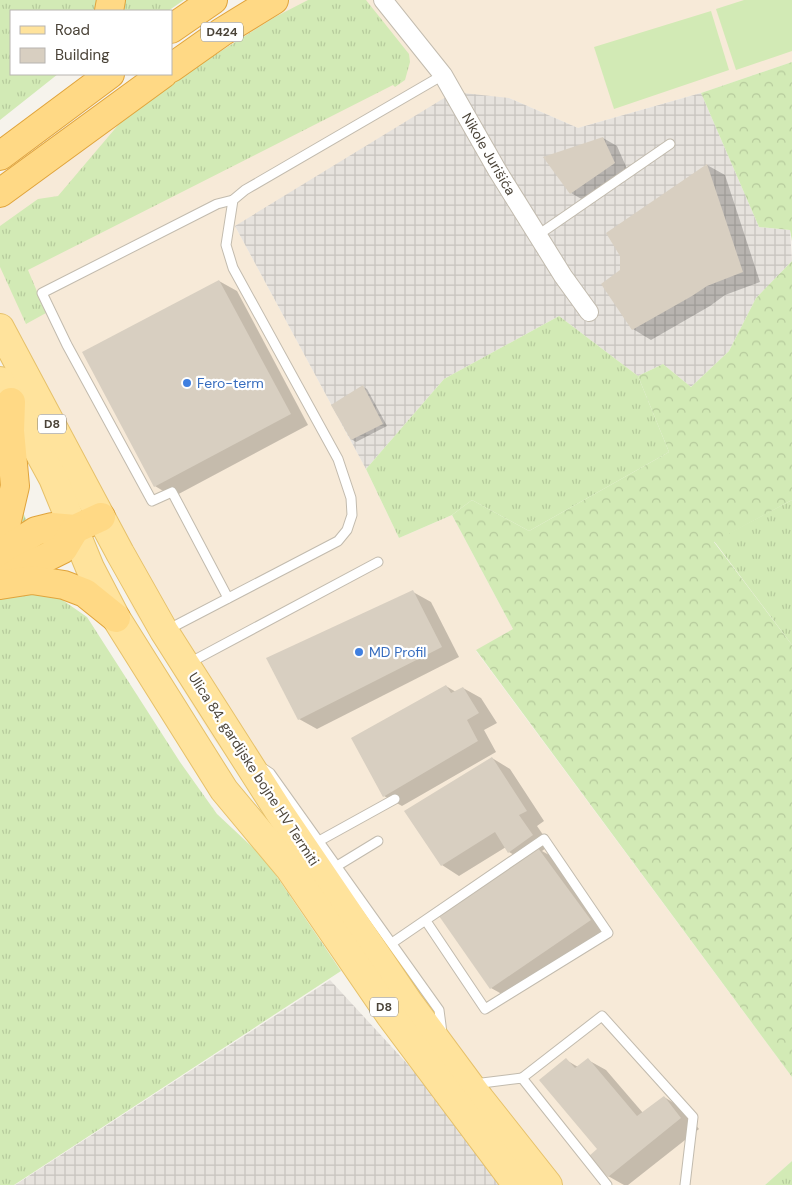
<svg xmlns="http://www.w3.org/2000/svg" width="792" height="1185" font-family="'DM Sans',sans-serif">
<defs>
<pattern id="industrial-grid" width="8" height="8" patternUnits="userSpaceOnUse" patternTransform="scale(1.25)"><rect width="8" height="8" fill="#e6e2dd"/><path d="M0 4h8M4 0v8" fill="none" stroke="#c7c3be"/></pattern>
<pattern id="grass-tufts" width="24" height="20" patternUnits="userSpaceOnUse" patternTransform="scale(1.25)"><rect width="24" height="20" fill="#d2eab5"/><path d="M3 7l-1-3M5 7V3M7 7l1-3M15 17l-1-3M17 17v-4M19 17l1-3" fill="none" stroke="#b6ca9c"/></pattern>
<pattern id="forest-crowns" width="20" height="18" patternUnits="userSpaceOnUse" patternTransform="scale(1.25)"><rect width="20" height="18" fill="#d2eab5"/><path d="M2 6a3 3 0 1 1 6 0M12 15a3 3 0 1 1 6 0" fill="none" stroke="#b6ca9c"/></pattern>
</defs>
<rect width="100%" height="100%" fill="#f6f3ec"/>
<!-- commercial -->
<polygon fill="#f7ead8" points="246,0 792,0 792,62 701,93 578,128 509,98 235,226 366,469 399,538 452,515 513,629 476,651 792,1077 792,1161 765,1185 541,1185 213,738 135,612 0,350 0,175 139,74 171,74 171,51 230,9"/>
<!-- industrial -->
<g fill="url(#industrial-grid)">
<polygon points="454,92 509,98 578,128 701,93 759,227 790,230 792,261 756,298 729,351 691,387 663,364 638,376 559,316 444,379 366,469 235,226"/>
<polygon points="330,980 519,1185 15,1185"/>
</g>
<!-- grass -->
<g fill="url(#grass-tufts)">
<polygon points="0,0 97,0 95,11 11,11 11,74 58,74 0,120"/>
<polygon points="124,0 184,0 168,11 122,11"/>
<polygon points="308,0 366,0 409,54 410,62 405,80 395,87 393,85 28,270 46,313 26,324 0,267 0,226 38,199 58,196 119,124 199,65 275,17"/>
<polygon points="559,316 638,376 669,452 529,531 472,500 452,515 399,538 366,469 444,379"/>
<polygon points="0,460 61,599 87,617 180,762 217,814 265,859 341,971 14,1185 0,1185"/>
<polygon points="792,500 792,645 714,541"/>
<polygon points="792,1161 792,1185 765,1185"/>
</g>
<!-- forest -->
<g fill="url(#forest-crowns)">
<polygon points="792,62 792,241 790,230 759,227 701,93"/>
<polygon points="792,261 792,500 714,542 792,645 792,1077 476,650 513,629 452,515 472,500 529,531 669,452 638,376 663,364 691,387 729,351 756,298"/>
</g>
<!-- pitch -->
<g fill="#d2eab5">
<polygon points="744,0 792,0 792,51 736,70 716,9"/>
<polygon points="711,11 729,70 614,109 594,47"/>
</g>
<!-- shadow -->
<g fill="#0003">
<polygon points="603,138 617,146 628,171 585,201 571,193"/>
<polygon points="707,165 725,175 760,282 725,295 710,306 651,340 633,329 621,271"/>
<polygon points="219,281 237,291 308,425 173,497 155,486"/>
<polygon points="363,387 367,389 387,426 356,442 351,439"/>
<polygon points="413,592 431,602 459,657 317,729 299,719"/>
<polygon points="446,686 456,692 463,688 481,698 497,723 484,730 496,752 402,806 384,796"/>
<polygon points="492,758 510,769 544,821 537,826 550,845 542,851 556,859 608,930 509,998 491,988 523,860 509,852 506,847 459,876 442,865"/>
<polygon points="566,1060 578,1067 588,1060 606,1070 643,1113 664,1097 682,1108 699,1129 628,1185 624,1185 608,1176"/>
</g>
<!-- building -->
<g fill="#d8cfc1">
<polygon points="603,137 615,163 570,194 543,157"/>
<polygon points="707,164 743,272 707,286 692,296 632,330 601,284 620,270 620,256 606,233"/>
<polygon points="219,280 291,414 154,487 82,352"/>
<polygon points="363,385 383,424 351,440 331,405"/>
<polygon points="413,590 442,647 298,720 266,658"/>
<polygon points="446,685 451,693 463,687 479,713 467,720 478,741 383,797 351,738"/>
<polygon points="492,757 527,811 519,815 533,835 508,853 495,832 441,866 404,811"/>
<polygon points="538,848 591,920 490,989 439,916"/>
<polygon points="566,1058 575,1068 588,1058 637,1116 664,1096 681,1118 608,1177 588,1157 597,1149 539,1080"/>
</g>
<g fill="none" stroke-linecap="round" stroke-linejoin="round">
<!-- service casing -->
<g stroke="#c2bbae" stroke-width="11">
<g id="service">
<polyline points="538,235 670,144"/>
<polyline points="228,598 172,492 152,501 67,345 42,293 217,204 233,200"/>
<polyline points="167,630 338,541 347,530 352,515 351,498 338,459 233,268 226,245 233,200 245,190 443,75"/>
<polyline points="189,663 378,562"/>
<polyline points="264,769 270,773 439,1010 442,1033"/>
<polyline points="319,841 395,799"/>
<polyline points="337,866 378,841"/>
<polyline points="392,943 544,839 608,933 485,1009 426,921"/>
<polyline points="522,1078 602,1016 693,1117 685,1185"/>
<polyline points="474,1084 522,1078 607,1185"/>
</g>
</g>
<!-- minor casing -->
<g stroke="#c2bbae" stroke-width="20">
<polyline id="minor" points="383,0 443,75 497,170 563,276 589,312"/>
</g>
<!-- primary casing -->
<g stroke="#e6c16a" stroke-width="30">
<g id="primary">
<polyline points="0,328 120,553 164,631 280,813 409,1003 480,1099 548,1185"/>
<polyline points="0,381 53,478 90,568 116,618 224,790 290,869 390,1015 517,1185"/>
</g>
</g>
<!-- trunk casing -->
<g stroke="#e0a43c" stroke-width="30">
<g id="trunk">
<polyline points="109,11 111,0"/>
<polyline points="171,29 213,0"/>
<polyline points="171,68 222,32 274,0"/>
<polyline points="0,156 110,74"/>
<polyline points="0,193 163,74"/>
<polyline points="0,539 5,529 15,486 10,431 11,402"/>
<polyline points="0,554 36,531 52,527 75,529 101,517"/>
<polyline points="6,580 19,571 63,549 75,529"/>
<polyline points="0,585 32,580 64,585 85,593 116,618"/>
</g>
</g>
<!-- service -->
<use href="#service" stroke="#fff" stroke-width="9"/>
<!-- minor -->
<use href="#minor" stroke="#fff" stroke-width="18"/>
<!-- primary -->
<use href="#primary" stroke="#ffe39c" stroke-width="28"/>
<!-- trunk -->
<use href="#trunk" stroke="#ffd985" stroke-width="28"/>
</g>
<!-- markers -->
<g fill="#3f7fe0" stroke="#fff" stroke-width="2">
<circle cx="187" cy="383" r="5"/>
<circle cx="359" cy="652" r="5"/>
</g>
<g text-anchor="middle" dominant-baseline="central" stroke-width="4.5" stroke-linejoin="round" paint-order="stroke">
<!-- shield labels -->
<g fill="#fff" stroke="#817c74" stroke-width="1">
<rect x="201" y="22.5" width="42" height="19" rx="4"/>
<rect x="38" y="414.5" width="28" height="19" rx="4"/>
<rect x="370" y="997.5" width="28" height="19" rx="4"/>
</g>
<g font-size="12" font-weight="bold" fill="#4b4439">
<text x="222" y="32">D424</text>
<text x="52" y="424">D8</text>
<text x="384" y="1007">D8</text>
</g>
<!-- street labels -->
<g font-size="14" fill="#4b4439" stroke="#fff">
<text transform="translate(489 154) rotate(60)">Nikole Jurišića</text>
<text transform="translate(254 769) rotate(57)">Ulica 84. gardijske bojne HV Termiti</text>
</g>
<!-- shop labels -->
<g font-size="14" fill="#366cbe" stroke="#fff" text-anchor="start">
<text x="197" y="383">Fero-term</text>
<text x="369" y="652">MD Profil</text>
</g>
</g>
<!-- legend -->
<rect x="10" y="10" width="162" height="65" fill="#ffffff" stroke="#b7b4b0"/>
<rect x="20" y="26" width="25" height="8" fill="#ffe39c" stroke="#b7b4b0"/>
<text x="55" y="35" font-size="15" fill="#4b4439">Road</text>
<rect x="20" y="48" width="25" height="15" fill="#d8cfc1" stroke="#b7b4b0"/>
<text x="55" y="60" font-size="15" fill="#4b4439">Building</text>
</svg>
